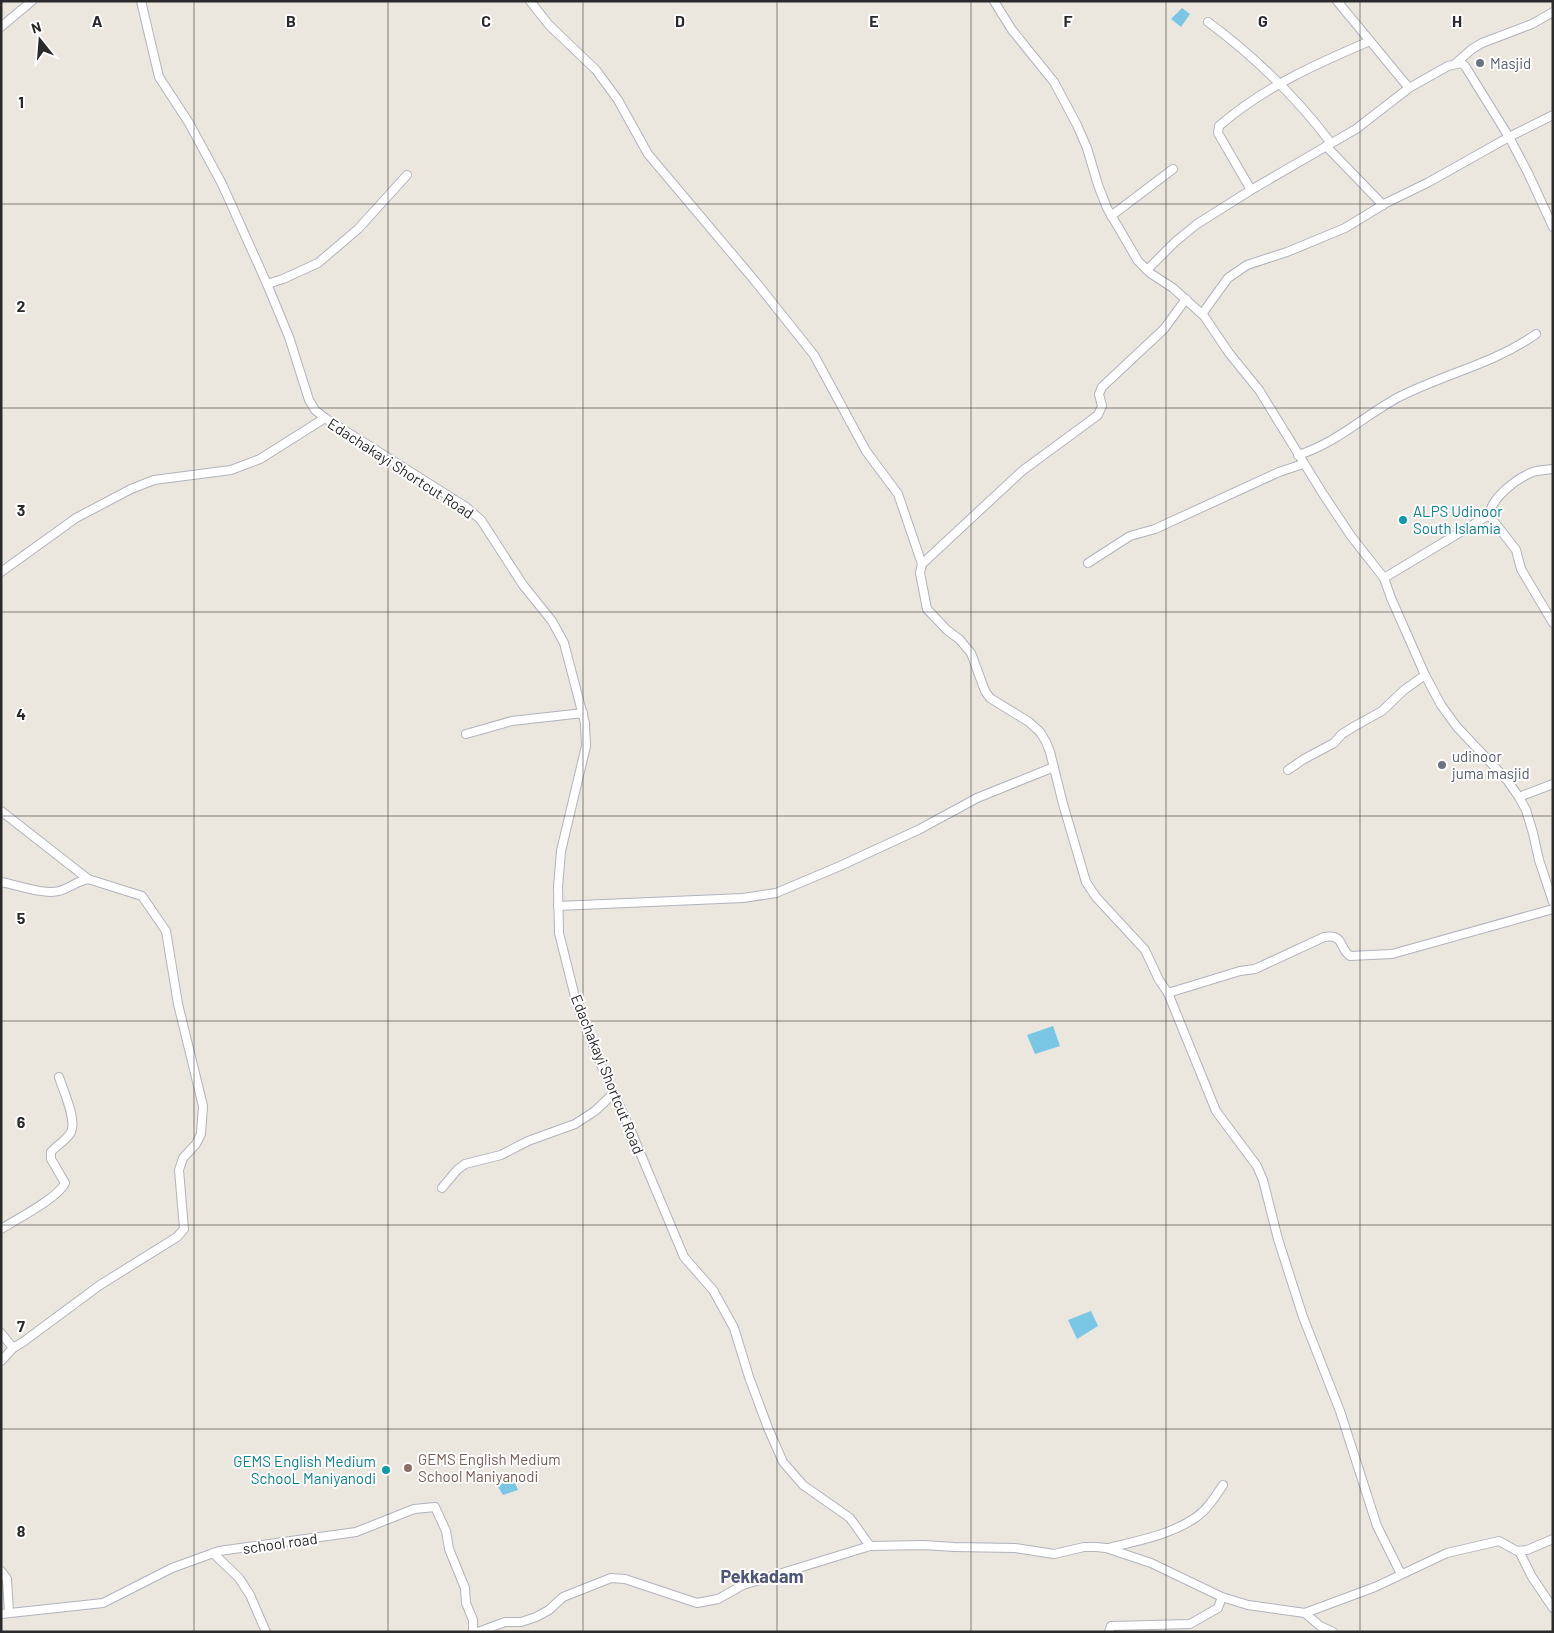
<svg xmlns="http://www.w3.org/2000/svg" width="1554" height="1633" font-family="Barlow,sans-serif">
<rect width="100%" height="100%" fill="#ebe6de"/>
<!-- water -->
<g fill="#79c6e5">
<polygon points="1182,8 1190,14 1181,27 1171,19"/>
<polygon points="1053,1026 1060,1046 1035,1054 1027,1035"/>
<polygon points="1091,1311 1098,1326 1077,1339 1068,1320"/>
<polygon points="509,1481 514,1481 518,1490 503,1495 497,1485"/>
</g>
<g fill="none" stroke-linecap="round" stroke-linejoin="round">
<!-- minor casing -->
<g stroke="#b1b4bd" stroke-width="10">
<g id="minor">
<polyline points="141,1 159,77 189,123 222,184 267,284 289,337 309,400 315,410 325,418 466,507 481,520 523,585 552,621 564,643 585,723 586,746 561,851 558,887 559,933 577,1005 602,1067 631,1131 684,1257 713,1290 734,1328 749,1377 768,1428 783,1462 803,1485 850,1518 870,1546"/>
<polyline points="530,1 549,25 596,70 618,100 648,154 755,281 814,355 866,451 898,494 922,564 920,573 927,609 947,630 959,639 971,653 985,691 990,698 1029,722 1040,732 1046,742 1050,752 1063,804 1086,882 1096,897 1145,950 1159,980 1168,993 1216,1111 1257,1166 1263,1180 1278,1239 1303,1317 1340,1411 1377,1526 1401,1574"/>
<polyline points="994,1 1012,30 1054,82 1077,125 1087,148 1098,185 1107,208 1138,261 1150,273 1173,288 1204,316 1229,353 1259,390 1323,494 1351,536 1384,578 1391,598 1425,675 1441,705 1457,727 1507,780 1519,797 1526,810 1533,833 1539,860 1553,902"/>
<polyline points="1337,1 1409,88 1448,66 1461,63 1465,66 1509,137 1528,173 1553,227"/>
<path d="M1208,22C1254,56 1296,97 1331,143"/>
<polyline points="1,27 32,1"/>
<polyline points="1456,63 1472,49 1482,43 1532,24 1553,12"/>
<polyline points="1326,146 1383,205"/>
<polyline points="1251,190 1356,129 1409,88"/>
<polyline points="1111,216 1173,169"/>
<path d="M1147,270L1175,242L1197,224L1251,190L1218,133L1219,126C1264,87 1316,64 1370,41"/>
<polyline points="267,284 283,279 318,263 358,229 407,175"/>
<polyline points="1202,314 1228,278 1247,265 1287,252 1345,228 1386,203 1429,182 1509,137 1553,115"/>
<path d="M1298,455C1335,444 1364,416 1397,398C1443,374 1494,364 1536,334"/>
<polyline points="1489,515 1516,550 1521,569 1553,623"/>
<polyline points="1088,563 1130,536 1155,529 1279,472 1303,464"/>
<polyline points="922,564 1022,471 1098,415 1102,406 1099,394 1102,387 1164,329 1186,299"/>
<polyline points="1,572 76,518 131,489 154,480 231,470 260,459 325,418"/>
<path d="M1384,578L1489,515C1492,497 1517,478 1533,472C1539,470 1546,470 1553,469"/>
<polyline points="466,734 512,721 583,713"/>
<polyline points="1288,770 1304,759 1334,743 1342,734 1355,726 1382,711 1404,690 1425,675"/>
<polyline points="1519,797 1553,784"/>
<polyline points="1,811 88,879"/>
<path d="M1,882C17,885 44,895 59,891C70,888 77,881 88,879L142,896L166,931L178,1004L203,1106L201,1134L196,1144L183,1158L179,1170L184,1229L177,1237L100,1285L23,1342L13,1348"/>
<polyline points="558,906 743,898 776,893 840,866 920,829 977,798 1054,767"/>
<path d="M1168,993L1240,971L1255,969L1324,937C1345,934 1338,947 1350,956L1392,954L1553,909"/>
<polyline points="442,1188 457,1170 465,1164 501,1155 528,1141 575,1124 595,1111 614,1093"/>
<path d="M1,1229C17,1219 58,1198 65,1183L51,1159V1152C57,1145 67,1140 71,1132C77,1120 63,1090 59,1077"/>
<polyline points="1,1333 13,1348 1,1361"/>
<path d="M1108,1548C1137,1541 1170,1535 1195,1518C1207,1510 1215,1497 1223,1485"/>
<polyline points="1519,1551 1532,1577 1553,1608"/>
<polyline points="213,1553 239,1578 250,1595 266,1632"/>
<polyline points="1,1571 7,1579 9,1613"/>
<polyline points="1305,1613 1320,1626 1333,1632"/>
<polyline points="1,1614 103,1603 172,1568 219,1551 356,1532 414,1509 435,1507 446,1531 449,1549 465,1588 466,1603 473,1620 473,1632"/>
<polyline points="478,1632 505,1622 521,1622 536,1617 549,1610 563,1597 611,1578 625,1579 697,1603 718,1599 743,1585 870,1546 924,1545 954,1547 1015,1548 1054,1554 1084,1547 1096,1547 1106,1548 1151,1563 1222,1597 1248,1605 1305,1613 1375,1587 1447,1553 1499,1541 1517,1551 1527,1550 1553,1539"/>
<polyline points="1109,1632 1111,1626 1190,1624 1218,1608 1222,1597"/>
</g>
</g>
<!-- minor -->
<use href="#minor" stroke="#fff" stroke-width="8"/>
</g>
<!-- grid -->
<path fill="none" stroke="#2a2a2a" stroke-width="1" stroke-opacity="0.55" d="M194,1V1632M388,1V1632M583,1V1632M777,1V1632M971,1V1632M1166,1V1632M1360,1V1632M1,204H1553M1,408H1553M1,612H1553M1,816H1553M1,1021H1553M1,1225H1553M1,1429H1553"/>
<!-- markers -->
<g fill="#6b7280" stroke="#fff" stroke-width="2">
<circle cx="1480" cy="63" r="5"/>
<circle cx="1442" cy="765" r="5"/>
</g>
<g fill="#0f9aa8" stroke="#fff" stroke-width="2">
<circle cx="1403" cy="520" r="5"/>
<circle cx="386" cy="1470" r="5"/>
</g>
<circle fill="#8d6e63" stroke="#fff" stroke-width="2" cx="408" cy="1468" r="5"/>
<g text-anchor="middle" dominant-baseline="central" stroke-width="4" stroke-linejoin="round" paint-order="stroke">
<!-- worship labels -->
<g font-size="15" fill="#5b616d" stroke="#fff" text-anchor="start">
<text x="1490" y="63">Masjid</text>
<text x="1452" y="756">udinoor<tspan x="1452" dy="17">juma masjid</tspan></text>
</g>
<!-- street labels -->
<g font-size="15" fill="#2a2a2a" stroke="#fff">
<text transform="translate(401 468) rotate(33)">Edachakayi Shortcut Road</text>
<text transform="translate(608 1074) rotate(68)">Edachakayi Shortcut Road</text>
<text transform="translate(280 1543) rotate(-8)">school road</text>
</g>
<!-- culture labels -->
<g font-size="15" fill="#0d838f" stroke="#fff" text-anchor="start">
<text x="1413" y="511">ALPS Udinoor<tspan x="1413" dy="17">South Islamia</tspan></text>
<text x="376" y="1461" text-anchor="end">GEMS English Medium<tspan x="376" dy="17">SchooL Maniyanodi</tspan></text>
</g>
<!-- education labels -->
<g font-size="15" fill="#785e54" stroke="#fff" text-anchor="start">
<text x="418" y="1459">GEMS English Medium<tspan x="418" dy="17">School Maniyanodi</tspan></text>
</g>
<!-- quarter labels -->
<g font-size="18" font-weight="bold" fill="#4e5578" stroke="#fff">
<text x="762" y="1576">Pekkadam</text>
</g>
</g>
<g font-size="16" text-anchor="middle" font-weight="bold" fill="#2a2a2a" stroke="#fff" stroke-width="4" stroke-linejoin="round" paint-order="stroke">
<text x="97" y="27">A</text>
<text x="291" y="27">B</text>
<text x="486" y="27">C</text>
<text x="680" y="27">D</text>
<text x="874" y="27">E</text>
<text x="1068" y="27">F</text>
<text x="1263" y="27">G</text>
<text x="1457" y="27">H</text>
<text x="21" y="108">1</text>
<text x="21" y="312">2</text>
<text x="21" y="516">3</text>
<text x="21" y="720">4</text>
<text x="21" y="924">5</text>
<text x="21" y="1128">6</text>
<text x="21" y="1332">7</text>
<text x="21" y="1537">8</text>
</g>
<!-- border -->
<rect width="1554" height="1633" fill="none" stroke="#2a2a2a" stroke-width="5"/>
<!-- north arrow -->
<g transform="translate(40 40) rotate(343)" stroke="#ffffff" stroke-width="4" paint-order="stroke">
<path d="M0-4L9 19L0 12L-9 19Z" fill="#2a2a2a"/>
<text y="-8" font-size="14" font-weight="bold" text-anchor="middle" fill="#2a2a2a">N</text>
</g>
</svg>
